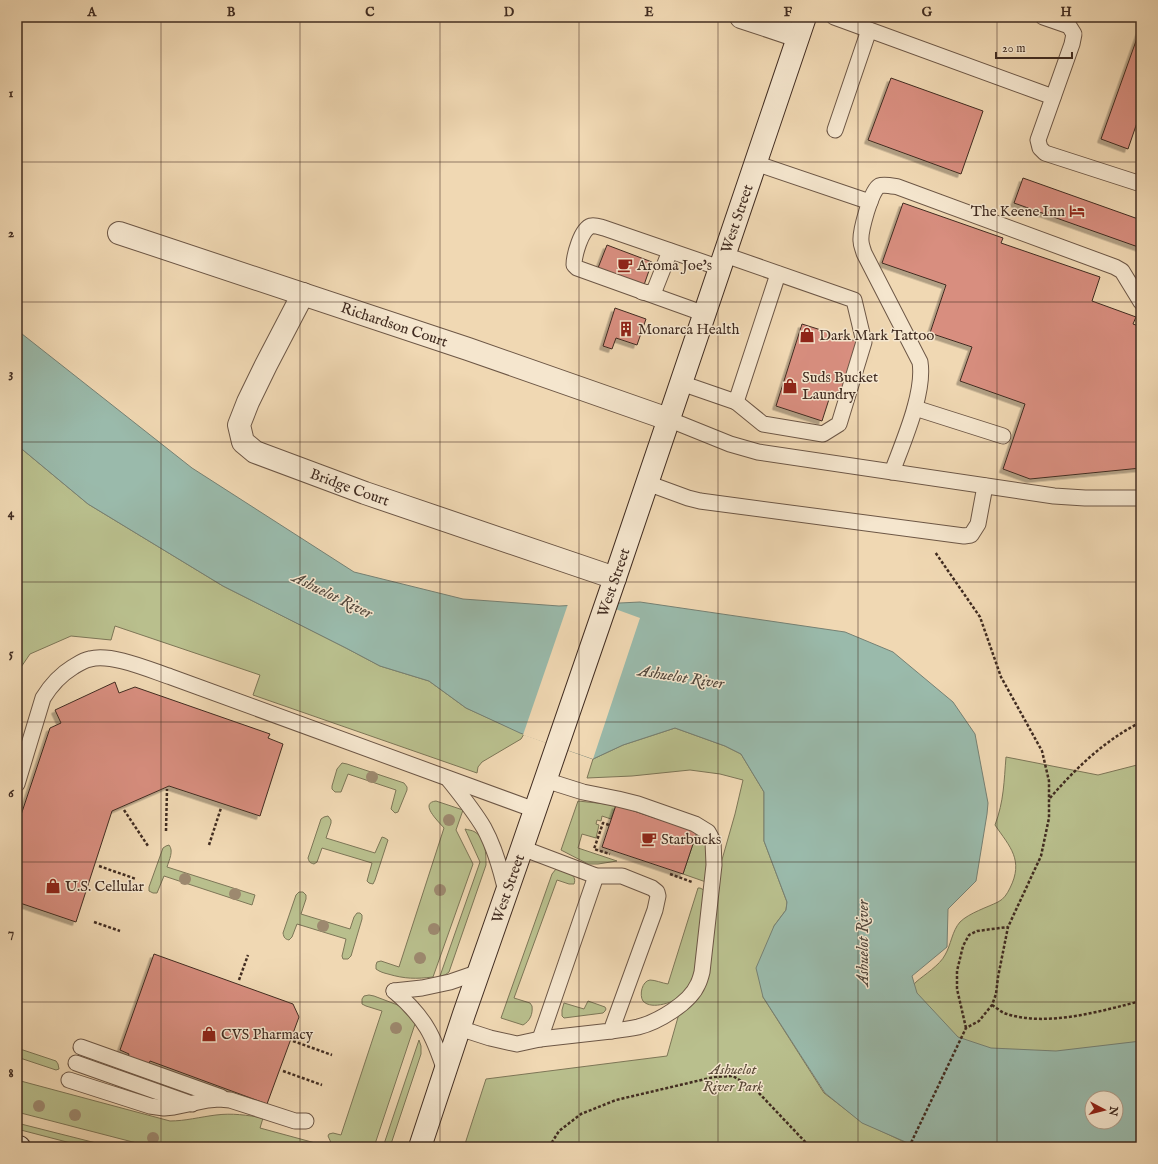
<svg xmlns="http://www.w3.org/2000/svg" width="1158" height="1164" font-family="'IM FELL English',serif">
<defs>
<filter id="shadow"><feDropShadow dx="-3.5" dy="3.5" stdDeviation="0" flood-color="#0004"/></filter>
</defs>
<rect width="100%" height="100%" fill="#f0d8b3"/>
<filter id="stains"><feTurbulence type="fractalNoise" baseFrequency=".005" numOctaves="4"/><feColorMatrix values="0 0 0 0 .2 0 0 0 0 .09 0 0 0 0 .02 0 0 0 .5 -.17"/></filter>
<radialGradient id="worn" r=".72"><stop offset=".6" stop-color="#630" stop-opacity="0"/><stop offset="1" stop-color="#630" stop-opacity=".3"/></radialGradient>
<!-- green -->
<g fill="#b9bf8d" stroke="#7d7657">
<polygon points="17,445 88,504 223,586 346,648 380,666 429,681 466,708 524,734 521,739 482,762 478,767 477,773 253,695 260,675 115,626 111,640 71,636 30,654 17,673"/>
<path d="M675,728L725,746L741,754L764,792V841L787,902L786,910L774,926L763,997L824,1093L862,1122L915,1147H464L486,1079L667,1056L684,996C675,1001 652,1011 643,1001C639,995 642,981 650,980C655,980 662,983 668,984L698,888H700L704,890L700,937L735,814L743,780L720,774L690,770L632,776L587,778L593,759L623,745Z"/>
<path d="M1006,757L1098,775L1141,764V1063L968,1066L909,992C911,989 913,985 916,982C924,975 940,965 945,955C951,945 952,931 960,922C969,913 988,907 998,902C1004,899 1007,894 1010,888C1024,860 1010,847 995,825C1004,801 1004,781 1006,757Z"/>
<polygon points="342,763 347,764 404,783 407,787 407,790 398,812 395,813 391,809 396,790 348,774 341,792 335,792 332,789 332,786 337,769"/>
<path d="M436,801L463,810L456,830L473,864L433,977C416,979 405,979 388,974C384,973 380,972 376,969V965L377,962L381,961L399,967L444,828C440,823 418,803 436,801Z"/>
<polygon points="578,801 616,805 611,819 602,816 601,821 597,820 596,824 599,825 596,838 582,834 578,848 617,861 598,864 588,864 561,850"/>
<path d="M328,816L331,820V823L326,838L375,853L382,837L385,838L388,840L375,880L373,884L369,883L367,881L372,863L322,848L317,862L314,864C310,863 309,862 308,858L321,819L324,817Z"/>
<path d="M465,829C468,830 472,830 475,832C486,838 486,854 486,865L449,972L445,975L440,976L480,862Z"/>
<polygon points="697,832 702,834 709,844 706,882 683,874"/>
<path d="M169,845C174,851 169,860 167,867L255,895L252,905L164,876L157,893H153L149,891V887L163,848L166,846Z"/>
<path d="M556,869C564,870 578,874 574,884H569L557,880L514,998L530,1003L532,1006C533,1014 530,1021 523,1025L501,1018L552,874Z"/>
<path d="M299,892H303L306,895V899L301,914L350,929L354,917L357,913H360L362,915V919L351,956L348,959H343L342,956L346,939L297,924L292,937L289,940C285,939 284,938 283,933L296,895Z"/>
<polygon points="369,995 374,996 403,1007 416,1021 374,1147 333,1147 328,1136 329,1134 333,1133 341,1135 382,1011 366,1006 362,1004 362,999 364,996"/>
<polygon points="588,1001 605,1007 606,1009 605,1011 603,1013 564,1018 562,1016 562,1010 564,1003 584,1009"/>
<polygon points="419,1040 421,1046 421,1054 390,1147 383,1147"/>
<polygon points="20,1049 56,1061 58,1064 59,1069 56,1070 17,1057 17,1051"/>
<path d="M17,1080L170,1121C185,1121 200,1117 216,1115C232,1113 247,1115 263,1118L260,1128L319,1144L320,1147H152L17,1112Z"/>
<polygon points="17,1123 112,1147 86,1147 17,1129"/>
</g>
<!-- water -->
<path fill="#9abaab" stroke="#768174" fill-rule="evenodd" d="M17,330L192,468L354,572L463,599L559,606L640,602L845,632L893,652L953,702L975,734L988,803L987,814L976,881L948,909L947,947L912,976L917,993L958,1037L991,1048L1056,1051L1141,1041V1147H917L862,1123L825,1093L763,997L756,968L774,926L786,910L787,902L764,841V792L741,754L725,746L675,728L623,745L593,759L520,733L466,708L429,681L380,666L346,648L223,586L88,504L17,445ZM1092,1098H1116V1122H1092Z"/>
<!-- pier -->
<polygon fill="#f0d8b3" points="596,602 640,618 593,759 523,735 568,604"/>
<!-- building -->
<g fill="#d88e7f" stroke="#412c21" filter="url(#shadow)">
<polygon points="1141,27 1141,111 1128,149 1101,139"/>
<polygon points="891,78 983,111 961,174 868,140"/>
<polygon points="1023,178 1141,220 1141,248 1014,203"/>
<polygon points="903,203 1003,238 1001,243 1100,277 1092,301 1136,317 1133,324 1141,327 1141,468 1030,479 1003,469 1025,404 960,381 972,347 930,333 946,285 882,263"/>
<polygon points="607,245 652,262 644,285 598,268"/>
<polygon points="615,308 646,319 637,345 616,338 612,349 603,346"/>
<polygon points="802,324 859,342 841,396 831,393 822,421 776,406"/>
<polygon points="115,682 119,693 135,687 270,734 268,738 283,744 260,816 169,786 112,811 76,922 17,902 17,827 50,728 61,723 55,710"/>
<polygon points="616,805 697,832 683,874 602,847"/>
<polygon points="154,954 293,1004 299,1017 267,1104 150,1061 139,1092 118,1084 129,1054 120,1050"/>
</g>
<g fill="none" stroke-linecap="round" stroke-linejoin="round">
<!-- lane casing -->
<g stroke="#6d5746" stroke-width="17">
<g id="lane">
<polyline points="834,17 1053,97"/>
<polyline points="1043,17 1069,26 1074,34 1072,44 1038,140 1040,148 1045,153 1141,184"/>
<polyline points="835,130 869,30"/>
<polyline points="755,163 870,202"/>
<polyline points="725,255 854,300 864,342 839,424 823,434 763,424 736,402"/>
<polyline points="642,292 650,293 655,289 670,251"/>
<path d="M705,314L577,268L574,265C574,256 581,229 591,226C595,225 600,227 604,228L720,268"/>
<polyline points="681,383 736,402 778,274"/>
<polyline points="915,408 1003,436"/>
<polyline points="668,419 730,444 758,452 1054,496 1085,498 1141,498"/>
<path d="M892,472C903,442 925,393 920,362L864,253C863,249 861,245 861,241C860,232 871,190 879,186C884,184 892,186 898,187L1115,267L1122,271L1141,302"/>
<polyline points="647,483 688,498 700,501 964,536 971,535 978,524 985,486"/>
<path d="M449,780C461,795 474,811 484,828C495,848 501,870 506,892"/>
<path d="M545,780L583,792L618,799L638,804L695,824L708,832L713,841L714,865L702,972C701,976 700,980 698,984C690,1003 658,1022 638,1027C629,1029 620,1030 611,1031"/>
<path d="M17,784L43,698C51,685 60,675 73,667C78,664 84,660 90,659C111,653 150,670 171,677L535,810"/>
<path d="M394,991C406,1001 418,1013 427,1028C435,1041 440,1056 445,1071"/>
<polyline points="394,991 422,988 450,982 479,972"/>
<polyline points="459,1028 490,1038 517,1044 540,1039 611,1031 655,910 658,896 657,892 652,888 622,876 596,876 522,848"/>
<polyline points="540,1039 596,876"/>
<polyline points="81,1047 221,1097"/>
<polyline points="76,1063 192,1104"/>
<polyline points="69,1080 150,1106 164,1108 174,1107 208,1100 219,1099 230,1100 295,1121 306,1121"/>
</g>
</g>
<!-- street casing -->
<g stroke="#6d5746" stroke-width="24">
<g id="street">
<polyline points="741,17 798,36"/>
<path id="s1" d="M119,233L468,349L668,419"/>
<path id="s2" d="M303,294L266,365L248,402L239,425L243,442L255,452L365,493L615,578"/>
</g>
</g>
<!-- secondary casing -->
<g stroke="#412c21" stroke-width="24">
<g id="secondary">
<polyline points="17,1147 19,1147"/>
<path id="s3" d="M420,1147L464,1014L522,848L615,578L805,17"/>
</g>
</g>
<!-- path -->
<g stroke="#412c21" stroke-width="2.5" stroke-dasharray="3 2" stroke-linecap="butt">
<path d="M1050,798C1076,768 1105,740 1141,722"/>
<polyline points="124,810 148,846"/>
<polyline points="609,825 603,823 594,849 610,854"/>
<polyline points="166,831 167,789"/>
<polyline points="209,845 221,808"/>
<polyline points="99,866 136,879"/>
<polyline points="670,874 692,882"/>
<polyline points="94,922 120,931"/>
<polyline points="239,980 248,955"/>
<path d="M992,1005C997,1008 1002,1013 1007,1014C1048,1027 1101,1011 1141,1001"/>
<polyline points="966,1028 957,989 957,971 963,946 969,935 977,931 1008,927"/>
<polyline points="293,1041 332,1055"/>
<polyline points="283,1071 322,1085"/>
<polyline points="549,1147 559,1131 581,1114 616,1100 714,1077 733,1076 757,1091 810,1147"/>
<polyline points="909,1147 966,1028 979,1021 992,1005 996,994 998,977 1008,927 1041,856 1049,818 1049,781 1042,751 1001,677 980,617 935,552"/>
</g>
<!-- lane -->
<use href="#lane" stroke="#f5e6ce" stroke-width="15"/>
<!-- street -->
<use href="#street" stroke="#f5e6ce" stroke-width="22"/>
<!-- secondary -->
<use href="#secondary" stroke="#f5e6ce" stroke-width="22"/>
</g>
<!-- trees -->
<g fill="#9d896f">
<circle cx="372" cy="777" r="6"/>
<circle cx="449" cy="820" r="6"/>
<circle cx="185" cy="879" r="6"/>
<circle cx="440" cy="890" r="6"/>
<circle cx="235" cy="894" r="6"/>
<circle cx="323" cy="926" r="6"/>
<circle cx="434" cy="929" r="6"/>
<circle cx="420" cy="958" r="6"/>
<circle cx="396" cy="1028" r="6"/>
<circle cx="39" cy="1106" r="6"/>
<circle cx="75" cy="1115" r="6"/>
<circle cx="153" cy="1138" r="6"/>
</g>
<!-- grid -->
<path fill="none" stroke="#412c21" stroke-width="1" stroke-opacity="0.55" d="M161,17V1147M300,17V1147M440,17V1147M579,17V1147M718,17V1147M858,17V1147M997,17V1147M17,162H1141M17,302H1141M17,442H1141M17,582H1141M17,722H1141M17,862H1141M17,1002H1141"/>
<!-- icons -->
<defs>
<g id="hotel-bare" transform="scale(1.2)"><path d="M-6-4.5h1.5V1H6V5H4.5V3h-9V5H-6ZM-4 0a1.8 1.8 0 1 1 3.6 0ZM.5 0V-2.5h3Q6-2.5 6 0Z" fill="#8f2418" stroke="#f5e6ce" stroke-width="2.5" paint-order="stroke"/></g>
<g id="cafe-bare" transform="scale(1.2)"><path d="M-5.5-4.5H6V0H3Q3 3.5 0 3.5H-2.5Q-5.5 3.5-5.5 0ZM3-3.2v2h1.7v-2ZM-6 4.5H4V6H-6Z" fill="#8f2418" stroke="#f5e6ce" stroke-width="2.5" paint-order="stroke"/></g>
<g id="building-bare" transform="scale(1.2)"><path d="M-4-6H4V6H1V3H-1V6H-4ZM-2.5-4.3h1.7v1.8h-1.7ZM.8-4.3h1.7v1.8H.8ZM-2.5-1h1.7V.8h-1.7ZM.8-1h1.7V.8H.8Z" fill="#8f2418" stroke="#f5e6ce" stroke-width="2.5" paint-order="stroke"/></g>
<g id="shop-bare" transform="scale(1.2)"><path d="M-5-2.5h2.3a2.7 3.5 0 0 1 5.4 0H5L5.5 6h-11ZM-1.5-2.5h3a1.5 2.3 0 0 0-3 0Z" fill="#8f2418" stroke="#f5e6ce" stroke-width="2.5" paint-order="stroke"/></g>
</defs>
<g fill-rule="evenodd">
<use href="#hotel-bare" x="1077" y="211"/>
<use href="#cafe-bare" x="625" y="265"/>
<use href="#building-bare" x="626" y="329"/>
<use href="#shop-bare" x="807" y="335"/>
<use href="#shop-bare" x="790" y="386"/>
<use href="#cafe-bare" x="649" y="839"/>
<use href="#shop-bare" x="53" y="886"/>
<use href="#shop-bare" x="209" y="1034"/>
</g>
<g text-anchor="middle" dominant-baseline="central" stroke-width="3" stroke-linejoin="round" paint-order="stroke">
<!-- poi labels -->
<g font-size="15" fill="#412c21" stroke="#f5e6ce" text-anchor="start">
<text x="1065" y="211" text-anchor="end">The Keene Inn</text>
<text x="637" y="265">Aroma Joe's</text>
<text x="638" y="329">Monarca Health</text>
<text x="819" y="335">Dark Mark Tattoo</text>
<text x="802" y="377">Suds Bucket<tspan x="802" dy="17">Laundry</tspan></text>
<text x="661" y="839">Starbucks</text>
<text x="65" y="886">U.S. Cellular</text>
<text x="221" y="1034">CVS Pharmacy</text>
</g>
<!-- street labels -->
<g font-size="15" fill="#412c21" stroke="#f5e6ce">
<text stroke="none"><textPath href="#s3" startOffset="981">West Street</textPath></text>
<text stroke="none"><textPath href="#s1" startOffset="290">Richardson Court</textPath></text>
<text stroke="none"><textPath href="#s2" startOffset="280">Bridge Court</textPath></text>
<text stroke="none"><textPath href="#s3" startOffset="597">West Street</textPath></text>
<text stroke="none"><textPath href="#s3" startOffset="273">West Street</textPath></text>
</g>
<!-- park labels -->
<g font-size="15" font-style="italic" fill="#594937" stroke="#f5e6ce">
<text x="733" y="1069">Ashuelot<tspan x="733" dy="17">River Park</tspan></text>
</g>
<!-- water labels -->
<g font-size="16" font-style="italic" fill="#53483d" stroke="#f5e6ce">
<text transform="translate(332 596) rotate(26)">Ashuelot River</text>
<text transform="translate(681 678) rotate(9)">Ashuelot River</text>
<text transform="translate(864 943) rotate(-90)">Ashuelot River</text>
</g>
</g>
<!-- margin -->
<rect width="1158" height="1164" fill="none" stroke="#f0d8b3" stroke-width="44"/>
<!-- north arrow -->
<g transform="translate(1104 1110) rotate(97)"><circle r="19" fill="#f5e6ce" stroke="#ad9c89"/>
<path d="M0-3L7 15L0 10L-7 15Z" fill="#8f2418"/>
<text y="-6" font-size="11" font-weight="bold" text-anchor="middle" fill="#412c21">N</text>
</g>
<!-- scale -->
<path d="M996 52v6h76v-6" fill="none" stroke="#412c21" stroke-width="2"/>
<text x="1002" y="52" font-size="12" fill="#412c21" stroke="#f5e6ce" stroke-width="3" paint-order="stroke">20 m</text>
<rect x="22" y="22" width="1114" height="1120" fill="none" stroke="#412c21" stroke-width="1.5"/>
<g font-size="13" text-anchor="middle" font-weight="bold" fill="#412c21">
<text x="92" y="16">A</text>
<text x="231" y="16">B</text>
<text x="370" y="16">C</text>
<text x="509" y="16">D</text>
<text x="649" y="16">E</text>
<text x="788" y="16">F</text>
<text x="927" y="16">G</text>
<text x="1066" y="16">H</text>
<text x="11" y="97">1</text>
<text x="11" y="237">2</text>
<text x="11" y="377">3</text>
<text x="11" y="517">4</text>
<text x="11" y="657">5</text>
<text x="11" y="797">6</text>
<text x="11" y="937">7</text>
<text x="11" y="1077">8</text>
</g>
<rect width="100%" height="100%" filter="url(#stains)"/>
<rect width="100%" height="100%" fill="url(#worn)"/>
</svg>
